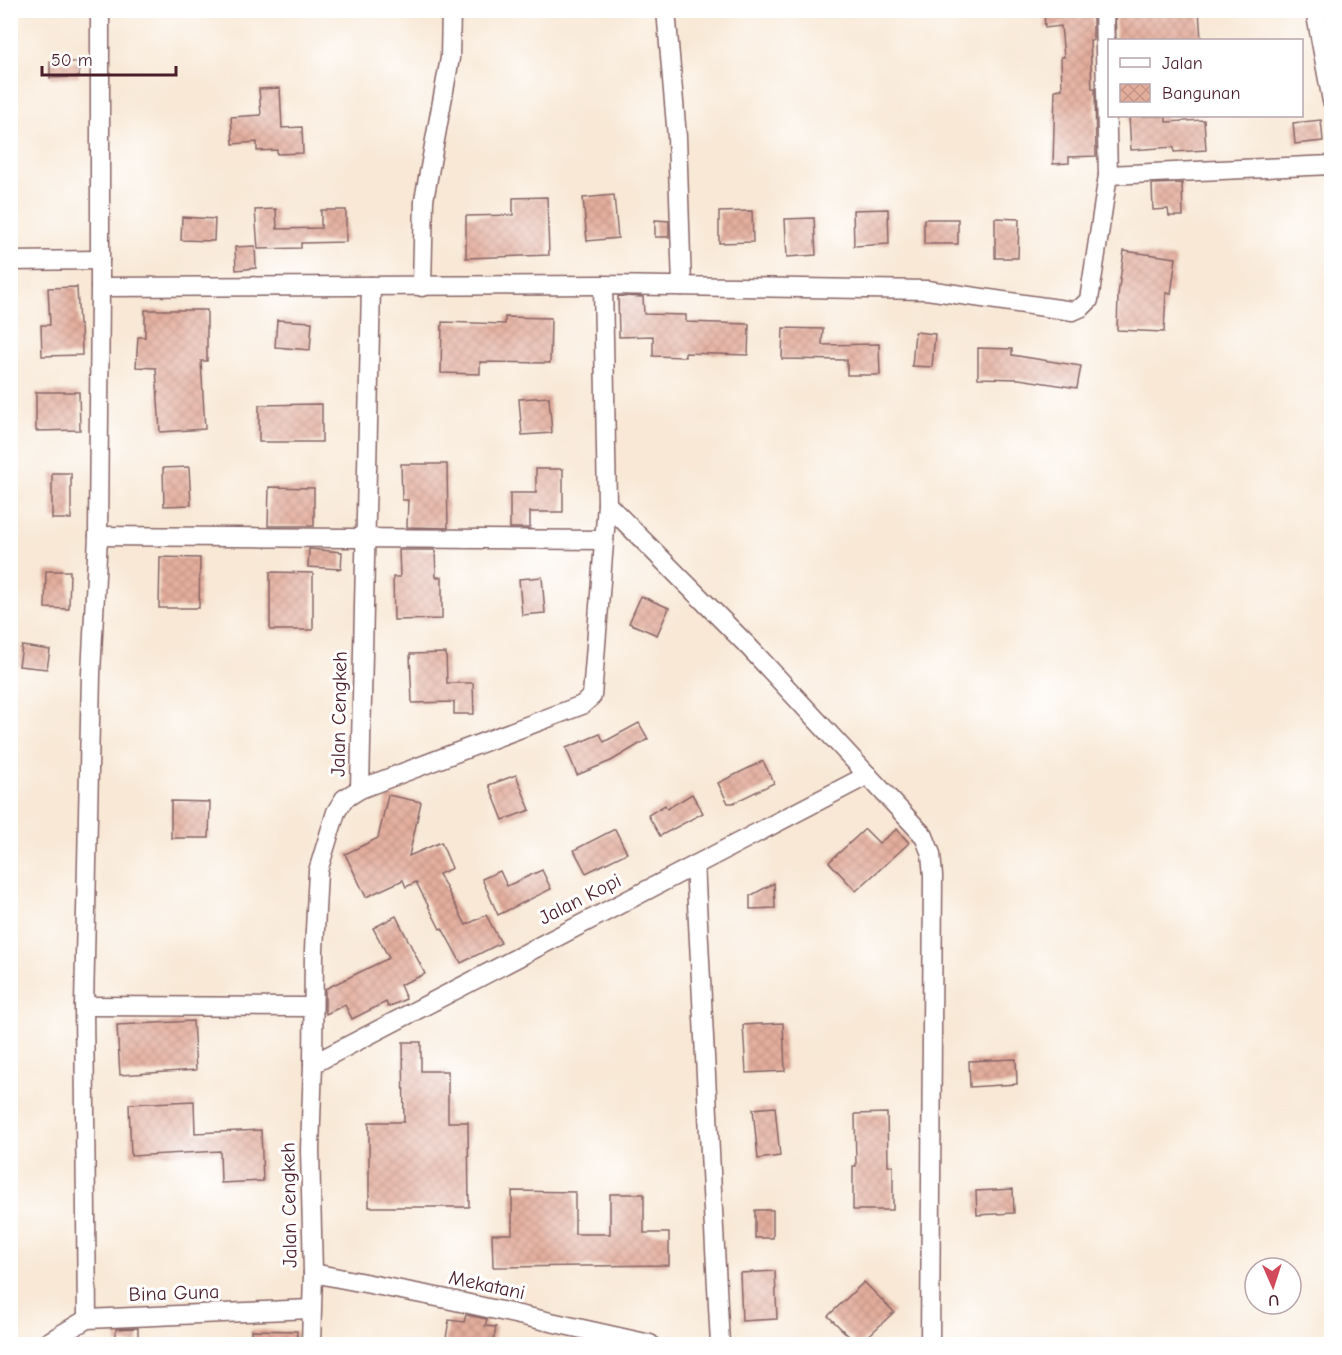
<svg xmlns="http://www.w3.org/2000/svg" width="1342" height="1355" font-family="'Comic Neue',sans-serif">
<defs>
<pattern id="building-cross-hatch" width="8" height="8" patternUnits="userSpaceOnUse" patternTransform="scale(1.5)"><rect width="8" height="8" fill="#e3ad9c"/><path d="M0 0l8 8M0 8l8-8" fill="none" stroke="#c49487"/></pattern>
</defs>
<rect width="100%" height="100%" fill="#fff"/>
<filter id="ink" filterUnits="userSpaceOnUse"><feTurbulence type="fractalNoise" baseFrequency=".0167" numOctaves="2"/><feDisplacementMap in="SourceGraphic" scale="12" xChannelSelector="R" yChannelSelector="G"/><feConvolveMatrix kernelMatrix="1 2 1 2 8 2 1 2 1" color-interpolation-filters="sRGB"/></filter>
<filter id="wash" filterUnits="userSpaceOnUse"><feTurbulence type="fractalNoise" baseFrequency=".008" numOctaves="4" result="noise"/><feDisplacementMap in="SourceGraphic" scale="24" xChannelSelector="R" yChannelSelector="G"/><feGaussianBlur stdDeviation="1.35" result="paint"/><feColorMatrix in="noise" values="0 0 0 0 0 0 0 0 0 0 0 0 0 0 0 0 0 1.4 0 .05"/><feComposite in="paint" operator="in"/></filter>
<g filter="url(#wash)">
<rect width="100%" height="100%" fill="#f8e8d5"/>
<g id="blocks">
<!-- building -->
<g fill="url(#building-cross-hatch)">
<polygon points="1044,10 1093,10 1093,40 1090,40 1092,88 1095,88 1096,156 1069,157 1069,163 1053,164 1055,90 1062,89 1061,57 1064,57 1061,26 1045,28"/>
<polygon points="1115,10 1199,10 1201,40 1116,40"/>
<polygon points="50,62 79,62 79,77 50,78"/>
<polygon points="280,88 282,128 302,127 303,153 277,154 277,150 257,151 257,142 233,144 231,117 261,115 259,89"/>
<polygon points="1129,116 1166,116 1166,122 1204,120 1206,150 1174,152 1174,147 1131,150"/>
<polygon points="1321,120 1323,141 1295,144 1293,123"/>
<polygon points="1182,183 1183,216 1169,216 1168,209 1153,210 1152,184"/>
<polygon points="614,195 618,238 587,241 583,198"/>
<polygon points="547,197 549,255 466,258 466,216 513,215 513,198"/>
<polygon points="276,209 277,229 321,228 321,210 346,210 346,242 301,243 301,248 258,249 255,210"/>
<polygon points="888,209 889,244 854,246 853,210"/>
<polygon points="752,211 753,242 719,243 719,212"/>
<polygon points="182,217 215,219 214,241 181,240"/>
<polygon points="814,218 816,255 787,257 785,219"/>
<polygon points="995,218 1019,219 1018,258 995,258"/>
<rect x="924" y="219" width="34" height="25"/>
<polygon points="655,220 669,221 669,237 655,237"/>
<polygon points="255,246 256,268 236,270 235,247"/>
<polygon points="1124,251 1176,258 1171,294 1166,293 1164,332 1117,330 1118,295"/>
<polygon points="77,287 79,325 81,325 82,355 42,356 41,325 50,325 48,288"/>
<polygon points="618,296 643,297 644,314 686,315 686,322 749,324 748,355 685,353 685,357 653,356 653,336 619,337"/>
<polygon points="145,310 207,310 207,361 201,361 205,429 160,432 156,368 136,367 138,337 145,337"/>
<polygon points="505,317 551,318 550,363 480,362 480,374 441,373 442,322 505,324"/>
<polygon points="277,320 312,322 310,350 275,347"/>
<polygon points="783,328 823,329 822,345 879,344 880,375 847,375 847,360 782,359"/>
<polygon points="915,332 935,334 932,367 912,366"/>
<polygon points="978,348 1012,349 1012,355 1081,366 1077,388 1019,379 978,378"/>
<polygon points="36,392 79,392 80,430 36,431"/>
<polygon points="549,397 552,433 522,435 519,399"/>
<polygon points="322,404 322,442 259,442 259,405"/>
<polygon points="401,464 447,464 448,528 407,527 408,500 402,500"/>
<polygon points="189,467 191,505 164,506 163,468"/>
<polygon points="536,469 563,469 563,512 530,512 530,528 510,528 510,493 536,493"/>
<rect x="52" y="473" width="19" height="46"/>
<polygon points="269,487 314,488 314,526 268,526"/>
<polygon points="309,549 342,552 341,569 308,567"/>
<polygon points="399,550 435,550 436,577 442,577 442,619 394,620 393,577 400,577"/>
<polygon points="160,557 200,558 199,608 159,608"/>
<polygon points="46,571 70,571 69,609 45,608"/>
<polygon points="270,572 313,573 313,630 270,630"/>
<polygon points="542,577 545,613 522,615 519,579"/>
<polygon points="641,596 669,608 657,635 629,623"/>
<polygon points="22,646 50,650 47,669 19,666"/>
<polygon points="446,653 447,683 473,683 474,714 454,714 454,702 412,703 410,654"/>
<polygon points="639,723 648,739 611,761 577,775 566,748 600,734 604,742"/>
<polygon points="763,761 774,783 733,803 728,803 718,783"/>
<polygon points="516,775 530,810 503,820 489,785"/>
<polygon points="692,794 703,813 660,836 648,815 665,805 667,809"/>
<polygon points="388,795 421,802 409,856 441,842 452,868 439,874 466,925 486,915 501,943 461,963 442,928 440,929 416,882 406,887 403,880 366,897 345,854 378,838"/>
<polygon points="171,801 210,802 209,838 171,838"/>
<polygon points="615,829 627,853 586,873 574,850"/>
<polygon points="865,829 879,843 897,829 909,843 856,891 829,862"/>
<polygon points="542,870 551,889 498,915 482,879 500,871 507,886"/>
<polygon points="774,883 775,908 750,909 750,896"/>
<polygon points="396,916 425,974 400,985 406,999 388,1007 386,1002 352,1019 345,1005 326,1014 325,1010 325,989 389,958 373,928"/>
<polygon points="193,1021 196,1070 120,1075 117,1025"/>
<polygon points="783,1023 785,1071 746,1073 743,1025"/>
<polygon points="403,1042 421,1042 421,1071 448,1071 448,1122 468,1122 469,1207 369,1207 369,1122 404,1122"/>
<polygon points="1016,1059 1017,1084 970,1087 969,1061"/>
<polygon points="194,1101 195,1133 261,1130 263,1181 221,1183 220,1151 131,1156 129,1104"/>
<polygon points="775,1107 780,1156 758,1159 753,1109"/>
<polygon points="887,1113 888,1166 893,1166 893,1210 853,1210 853,1166 856,1166 855,1114"/>
<polygon points="1013,1189 1014,1213 977,1215 976,1191"/>
<polygon points="512,1191 575,1192 575,1234 610,1234 610,1194 644,1194 644,1233 669,1233 669,1265 493,1267 492,1234 512,1234"/>
<rect x="755" y="1210" width="18" height="28"/>
<polygon points="775,1271 777,1319 742,1321 740,1273"/>
<polygon points="864,1282 894,1312 860,1344 857,1344 828,1316"/>
<polygon points="466,1315 487,1319 485,1326 496,1327 493,1344 445,1344 449,1320 464,1322"/>
<polygon points="138,1328 138,1344 116,1344 116,1329"/>
<polygon points="251,1330 297,1331 296,1344 251,1344"/>
</g>
</g>
</g>
<g filter="url(#ink)">
<use href="#blocks" fill-opacity="0" stroke="#876566" stroke-width="1.5"/>
<g fill="none" stroke-linecap="round" stroke-linejoin="round">
<!-- minor casing -->
<g stroke="#876566" stroke-width="21">
<g id="minor">
<polyline points="100,10 100,287 603,285 927,290 1073,311 1082,307 1089,300 1108,175 1104,10"/>
<polyline points="666,10 677,137 682,286"/>
<polyline points="1315,10 1332,101"/>
<polyline points="1108,175 1332,165"/>
<polyline points="10,261 100,260"/>
<polyline points="422,287 424,200 450,58 451,10"/>
<polyline points="607,504 748,646 924,836 931,854 933,876 930,1344"/>
<polyline points="98,536 604,540"/>
<polyline points="360,789 371,286"/>
<polyline points="695,865 720,1344"/>
<polyline points="84,1006 313,1007"/>
<polyline points="313,1064 868,775"/>
<polyline points="313,1273 442,1298 650,1344"/>
<polyline points="87,1319 84,1006 91,674 98,536 100,287"/>
<polyline points="45,1344 87,1319 311,1309"/>
<polyline points="311,1344 313,1273 310,1149 313,1064 314,950 318,871 336,812 344,799 360,789 582,705 592,696 607,504 603,285"/>
</g>
</g>
<!-- minor -->
<use href="#minor" stroke="#fff" stroke-width="18"/>
</g>
</g>
<g text-anchor="middle" dominant-baseline="central" stroke-width="6" stroke-linejoin="round" paint-order="stroke">
<!-- street labels -->
<g font-size="20" fill="#4a1f2b" stroke="#fff">
<text transform="translate(339 714) rotate(-89)">Jalan Cengkeh</text>
<text transform="translate(580 899) rotate(-27)">Jalan Kopi</text>
<text transform="translate(289 1205) rotate(-91)">Jalan Cengkeh</text>
<text transform="translate(487 1285) rotate(12)">Mekatani</text>
<text transform="translate(174 1293) rotate(-2)">Bina Guna</text>
</g>
</g>
<!-- margin -->
<rect width="1342" height="1355" fill="none" stroke="#fff" stroke-width="36"/>
<!-- legend -->
<rect x="1108" y="39" width="195" height="78" fill="#ffffff" stroke="#b7a5aa" stroke-width="1.5"/>
<rect x="1120" y="58" width="30" height="9" fill="#ffffff" stroke="#b7a5aa" stroke-width="1.5"/>
<text x="1162" y="69" font-size="18" fill="#4a1f2b">Jalan</text>
<rect x="1120" y="84" width="30" height="18" fill="url(#building-cross-hatch)" stroke="#b7a5aa" stroke-width="1.5"/>
<text x="1162" y="99" font-size="18" fill="#4a1f2b">Bangunan</text>
<!-- north arrow -->
<g transform="translate(1273 1286) rotate(177)"><circle r="28" fill="#ffffff" stroke="#b7a5aa" stroke-width="1.5"/>
<path d="M0-4.5L10 22L0 15L-10 22Z" fill="#d1495b"/>
<text y="-9" font-size="16" font-weight="bold" text-anchor="middle" fill="#4a1f2b">U</text>
</g>
<!-- scale -->
<path d="M42 66v9h134v-9" fill="none" stroke="#4a1f2b" stroke-width="3"/>
<text x="51" y="66" font-size="18" fill="#4a1f2b" stroke="#ffffff" stroke-width="4.5" paint-order="stroke">50 m</text>
</svg>
